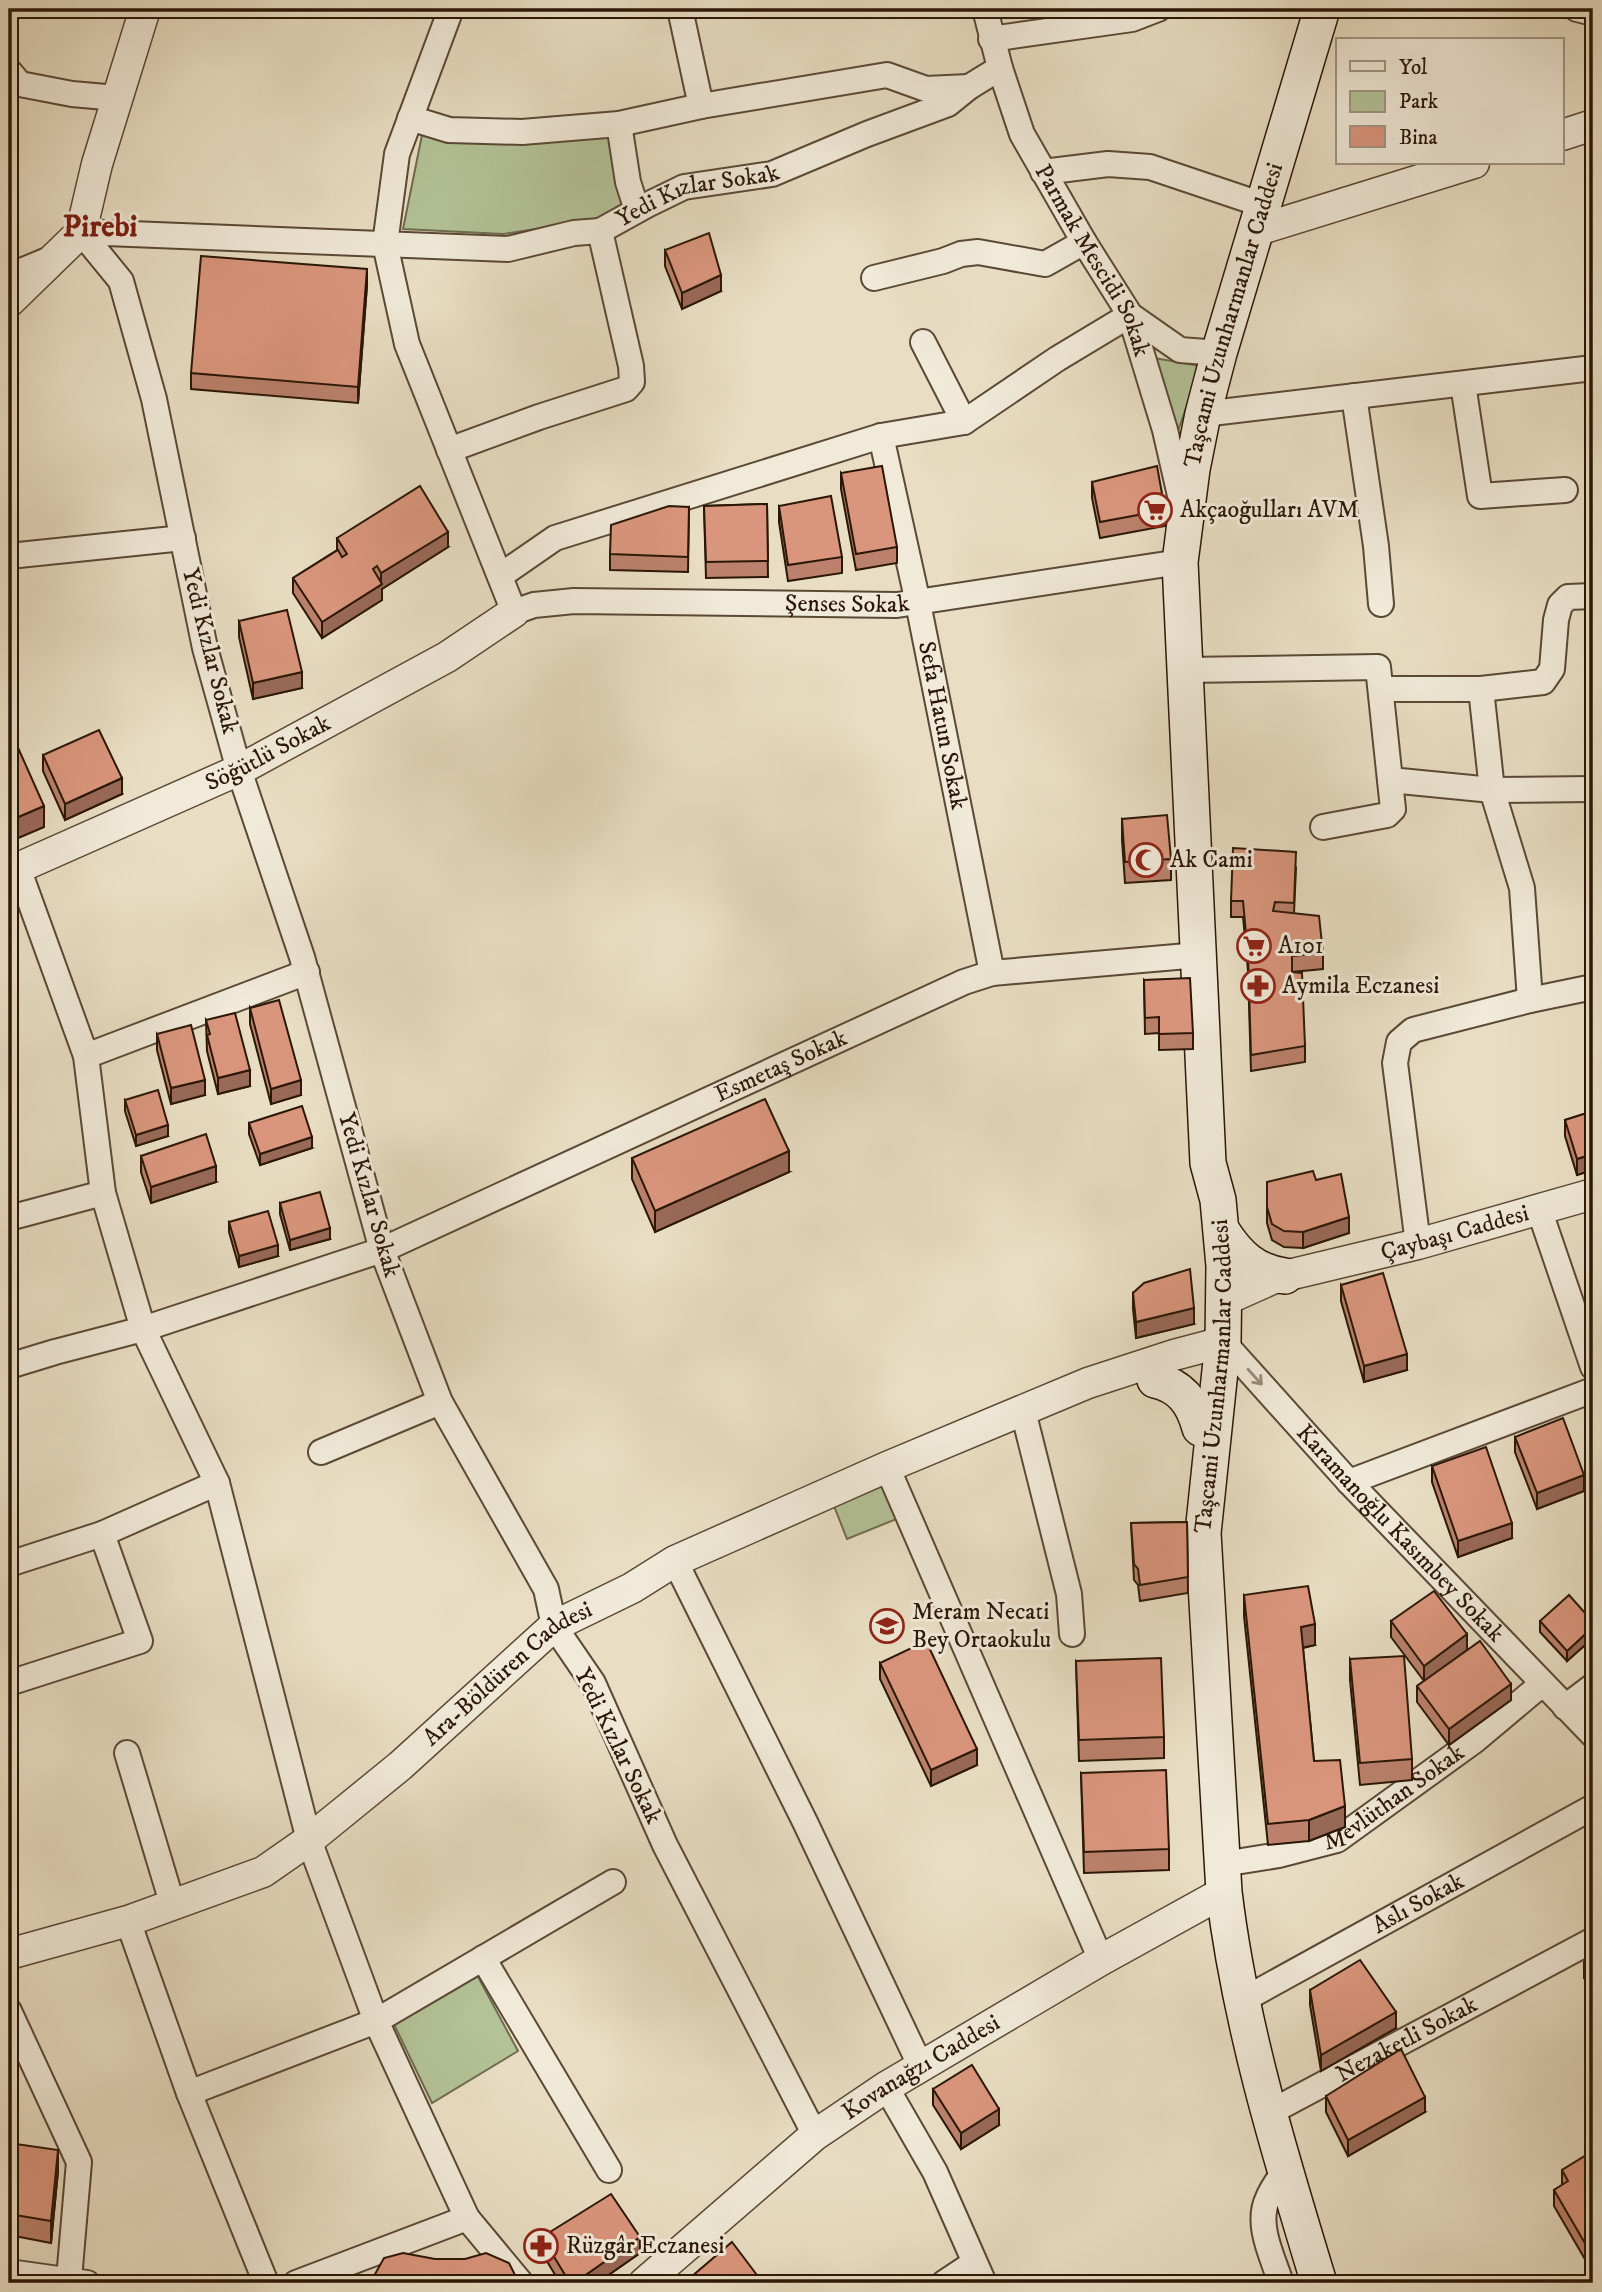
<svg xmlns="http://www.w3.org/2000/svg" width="1602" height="2292" font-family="'IM FELL DW Pica',serif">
<rect width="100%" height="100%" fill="#e9dec4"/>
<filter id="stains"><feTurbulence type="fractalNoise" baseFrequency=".00286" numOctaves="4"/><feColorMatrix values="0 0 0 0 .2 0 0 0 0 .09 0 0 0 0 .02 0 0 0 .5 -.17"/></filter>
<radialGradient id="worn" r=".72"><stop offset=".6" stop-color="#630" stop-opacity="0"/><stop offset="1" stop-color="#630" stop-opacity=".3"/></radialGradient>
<!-- green -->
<g fill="#b3c297" stroke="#6f6c4f" stroke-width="2">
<polygon points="613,131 624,206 595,220 503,234 403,229 422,135 544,140"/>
<polygon points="1154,358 1201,366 1175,439"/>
<polygon points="885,1485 899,1518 847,1539 834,1506"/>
<polygon points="476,1973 518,2051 432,2103 390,2016"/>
</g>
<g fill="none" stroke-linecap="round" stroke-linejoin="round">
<!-- minor casing -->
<g stroke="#5a4936" stroke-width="28">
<g id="minor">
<path id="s1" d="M451,9L397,154L385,244L407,344L514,612L534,605L574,601L897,605L1180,562"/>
<polyline points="680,9 701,106"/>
<path id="s2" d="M985,9L1000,68L1022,134L1084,242L1130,315L1165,430L1182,504"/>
<polyline points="1577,9 1593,13"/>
<polyline points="991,39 1132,19 1158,9"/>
<polyline points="9,71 20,84 72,94 117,98"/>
<polyline points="410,118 449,130 522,132 619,124 701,106 887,75 926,89 969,87"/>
<polyline points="619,124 628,182 637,210"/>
<polyline points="1043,172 1108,164 1150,167 1263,205"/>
<polyline points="9,276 50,259"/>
<polyline points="874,278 943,261 961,254 978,252 1045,264 1084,242"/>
<polyline points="923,342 964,422"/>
<polyline points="1463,384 1480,496 1565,490"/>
<polyline points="1354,396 1376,546 1381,604"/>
<polyline points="1203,414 1593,368"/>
<path id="s3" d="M881,436L918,603L992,973"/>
<polyline points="449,450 539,417 626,389 632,382 631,366 600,231"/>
<polyline points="9,556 183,538"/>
<polyline points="500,576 555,538 881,436 964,422 1057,359 1130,315 1180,350 1219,353"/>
<polyline points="1185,670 1378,667 1393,809 1387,815 1323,827"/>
<polyline points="1381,689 1481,689 1492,790 1522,888 1530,1000"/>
<polyline points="1481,689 1543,682 1552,669 1556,620 1560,605 1568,597 1593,596"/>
<polyline points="1390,780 1492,790 1593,789"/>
<polyline points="18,868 86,1056 103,1193 143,1329 217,1483 309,1840 376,2021 467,2218 521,2283"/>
<polyline points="86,1056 307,972"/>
<polyline points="1539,1209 1593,1367"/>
<polyline points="9,1218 103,1193"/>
<polyline points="1418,1244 1395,1063 1399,1042 1413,1030 1530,1000 1593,987"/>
<path id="s4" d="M1217,1335L1349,1482L1593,1735"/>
<path id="s5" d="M9,1366L55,1352L143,1329L382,1250L964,982L992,973L1199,955"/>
<polyline points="1023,1411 1069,1594 1072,1634"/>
<polyline points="321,1452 440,1402"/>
<polyline points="887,1467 1101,1960"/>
<polyline points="1349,1482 1593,1390"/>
<polyline points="675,1561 805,1822 921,2067"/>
<polyline points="9,1564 102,1534 217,1483"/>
<polyline points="9,1683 140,1641 102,1534"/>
<polyline points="1565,1707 1593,1686"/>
<polyline points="127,1753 173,1906"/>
<path id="s6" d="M1223,1864L1279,1855L1337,1840L1474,1741L1542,1684"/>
<polyline points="128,1921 189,2093 266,2283"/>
<polyline points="483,1958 609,2170"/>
<path id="s7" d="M1243,2000L1593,1807"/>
<polyline points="9,2011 79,2162 69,2279"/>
<polyline points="886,2087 935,2172 984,2283"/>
<polyline points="189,2093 376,2021 613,1882"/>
<path id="s8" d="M1269,2113L1593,1940"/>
<path id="s9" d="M815,2135L665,1845L593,1683L554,1626L546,1589L440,1402L382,1250L302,957L239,770L205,648L154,399L121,281L81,232L508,249L574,233L600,231L647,205L684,187L772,174L867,134L948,104L969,87L1000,68"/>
<polyline points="9,2272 87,2283"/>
<polyline points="296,2283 467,2218"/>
<polyline points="944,2283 974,2263"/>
<path d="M1281,2283C1273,2258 1255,2224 1268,2198C1272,2188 1279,2179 1285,2170"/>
</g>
</g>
<!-- tertiary casing -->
<g stroke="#5a4936" stroke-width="33">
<g id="tertiary">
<polyline points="1562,135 1593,125"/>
<polyline points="1255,231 1474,163"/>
<polyline points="9,302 81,232 97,164 145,9"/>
<path id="s10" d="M9,869L18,868L239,770L447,657L514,612"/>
<path id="s11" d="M1225,1300L1272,1279L1418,1244L1593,1194"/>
<path id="s12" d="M9,1954L128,1921L263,1872L309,1840L400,1766L554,1626L632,1588L675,1561L887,1467L1088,1383L1174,1355L1223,1342"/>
<path id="s13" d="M644,2283L815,2135L886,2087L1101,1960L1224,1892"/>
</g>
</g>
<!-- secondary casing -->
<g stroke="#2b1707" stroke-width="38">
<g id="secondary">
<path d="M1222,1231C1238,1256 1255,1272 1285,1276"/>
<path d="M1155,1380C1181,1386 1193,1402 1200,1428"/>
<path id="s14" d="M1319,2283C1280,2155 1240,2025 1224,1892L1203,1533L1223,1342L1224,1266L1218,1200L1208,1163L1180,562L1192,469L1203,414L1219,353L1322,9"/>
</g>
</g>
<!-- minor -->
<use href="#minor" stroke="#f1ead9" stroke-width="24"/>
<!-- tertiary -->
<use href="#tertiary" stroke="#f1ead9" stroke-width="30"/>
<!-- secondary -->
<use href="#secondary" stroke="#f1ead9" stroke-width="35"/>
</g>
<!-- wall -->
<g fill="#bb816c" stroke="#2b1707" stroke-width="2">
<polygon points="665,250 721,291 682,309 665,266"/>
<polygon points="367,285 358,403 191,389 191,373"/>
<polygon points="841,473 897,547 897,563 856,570 841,489"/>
<polygon points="1092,482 1165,510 1165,526 1100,538 1092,498"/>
<polygon points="767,504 768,577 706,578 704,506"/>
<polygon points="779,506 842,557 842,573 788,581 779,522"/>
<polygon points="689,507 688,572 610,570 610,554"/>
<polygon points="337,538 448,547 382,589 382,600 322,638 293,593 293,578 337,550"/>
<polygon points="239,621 302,688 253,699 239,637"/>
<polygon points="43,755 122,794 65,820 43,771"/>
<polygon points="1122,819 1171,859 1171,880 1125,883 1122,840"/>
<polygon points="1296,868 1294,913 1323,953 1323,969 1292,972 1305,1046 1305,1062 1251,1071 1248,971 1243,917 1231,917 1231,901"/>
<polygon points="1144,980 1193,1033 1193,1049 1159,1050 1159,1033 1145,1034"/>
<polygon points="250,1008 301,1095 271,1104 250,1024"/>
<polygon points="206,1020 250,1086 218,1094 207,1051"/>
<polygon points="157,1034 205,1095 171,1104 157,1050"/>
<polygon points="125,1100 168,1136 136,1146 125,1111"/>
<polygon points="1593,1111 1593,1170 1577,1175 1565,1136 1565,1120"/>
<polygon points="249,1123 312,1148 260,1165 249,1134"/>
<polygon points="141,1156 216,1182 151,1203 141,1172"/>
<polygon points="632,1158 789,1172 655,1232 632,1179"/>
<polygon points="1316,1180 1349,1233 1303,1248 1284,1247 1272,1240 1267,1223 1267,1182"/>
<polygon points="280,1203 330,1239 290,1250 280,1214"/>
<polygon points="229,1222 278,1256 239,1267 229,1232"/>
<polygon points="1341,1285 1407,1370 1364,1382 1341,1301"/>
<polygon points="1133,1293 1194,1324 1136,1338 1133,1309"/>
<polygon points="1515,1437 1584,1491 1537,1509 1515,1452"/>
<polygon points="1432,1466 1512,1538 1458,1557 1432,1482"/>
<polygon points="1187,1522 1188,1593 1140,1601 1138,1585 1134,1580 1131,1523"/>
<polygon points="1244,1595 1315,1645 1303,1648 1314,1761 1345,1827 1309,1841 1268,1845 1244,1616"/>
<polygon points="1391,1621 1467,1650 1511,1700 1449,1745 1417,1702 1417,1686 1424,1681 1391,1637"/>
<polygon points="1540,1621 1593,1622 1593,1638 1567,1661 1540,1632"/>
<polygon points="1350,1659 1412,1759 1412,1780 1360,1785 1350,1680"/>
<polygon points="1076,1661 1164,1737 1164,1758 1079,1761"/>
<polygon points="880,1663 977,1765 931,1786 880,1679"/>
<polygon points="1081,1773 1169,1849 1169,1870 1084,1873"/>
<polygon points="1593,1957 1593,1994 1584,1978 1584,1962"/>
<polygon points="1310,1990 1396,2028 1321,2071 1310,2005"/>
<polygon points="933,2089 999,2125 961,2149 933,2105"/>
<polygon points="1326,2096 1425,2112 1348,2156 1326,2112"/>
<polygon points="9,2143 58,2171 51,2243 9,2235"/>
<polygon points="1593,2151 1593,2256 1586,2261 1554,2206 1554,2190 1562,2185 1562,2170"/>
<polygon points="542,2237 640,2253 597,2283 560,2283 542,2253"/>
</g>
<!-- shaded-wall -->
<g fill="#996958" stroke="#2b1707" stroke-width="2">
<polygon points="367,269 367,285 358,403 358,387"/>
<polygon points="721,275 721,291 682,309 682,293"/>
<polygon points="448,532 448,547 382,589 382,600 322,638 322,622 381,585 381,573"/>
<polygon points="302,672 302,688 253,699 253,683"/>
<polygon points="122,778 122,794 65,820 65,804"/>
<polygon points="44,806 44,827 9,842 9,821"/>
<polygon points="250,1070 250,1086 218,1094 218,1078"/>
<polygon points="205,1080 205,1095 171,1104 171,1088"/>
<polygon points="301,1080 301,1095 271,1104 271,1089"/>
<polygon points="168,1125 168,1136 136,1146 136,1135"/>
<polygon points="312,1137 312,1148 260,1165 260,1154"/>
<polygon points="789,1151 789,1172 655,1232 655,1211"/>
<polygon points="1593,1154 1593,1170 1577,1175 1577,1159"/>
<polygon points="216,1166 216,1182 151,1203 151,1187"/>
<polygon points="1349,1217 1349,1233 1303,1248 1303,1232"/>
<polygon points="330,1228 330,1239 290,1250 290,1240"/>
<polygon points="278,1245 278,1256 239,1267 239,1256"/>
<polygon points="1194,1308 1194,1324 1136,1338 1136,1322"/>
<polygon points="1407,1354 1407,1370 1364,1382 1364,1366"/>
<polygon points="1584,1475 1584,1491 1537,1509 1537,1493"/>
<polygon points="1512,1523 1512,1538 1458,1557 1458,1541"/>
<polygon points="1315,1624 1315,1645 1301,1648 1301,1627"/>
<polygon points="1593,1627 1593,1638 1567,1661 1567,1651"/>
<polygon points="1467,1634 1467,1650 1424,1682 1424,1666"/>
<polygon points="1511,1684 1511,1700 1449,1745 1449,1729"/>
<polygon points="977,1749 977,1765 931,1786 931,1770"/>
<polygon points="1345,1806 1345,1827 1309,1841 1309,1820"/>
<polygon points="1396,2012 1396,2028 1321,2071 1321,2055"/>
<polygon points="1425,2097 1425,2112 1348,2156 1348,2140"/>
<polygon points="999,2109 999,2125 961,2149 961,2133"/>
<polygon points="58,2150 58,2171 51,2243 51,2221"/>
<polygon points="640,2237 640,2253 597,2283 574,2283"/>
<polygon points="1593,2240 1593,2256 1586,2261 1586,2245"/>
</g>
<!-- building -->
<g fill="#da967d" stroke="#2b1707" stroke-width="2">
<polygon points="709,233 721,275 682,293 665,250"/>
<polygon points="201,256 367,269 358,387 191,373"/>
<polygon points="882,466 897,547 856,554 841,473"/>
<polygon points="1157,466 1165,510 1100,522 1092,482"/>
<polygon points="420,486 448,532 381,573 377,566 373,569 382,584 322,622 293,578 338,550 342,557 347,554 337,538"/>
<polygon points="831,496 842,557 788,565 779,506"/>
<polygon points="767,504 768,561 706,562 704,506"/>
<polygon points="669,506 689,507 688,557 610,554 611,525"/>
<polygon points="287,610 302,672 253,683 239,621"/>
<polygon points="99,730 122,778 65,804 43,755"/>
<polygon points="15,741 44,806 9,821 9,744"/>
<polygon points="1167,815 1171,859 1125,862 1122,819"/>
<polygon points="1233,848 1296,852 1294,903 1275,902 1273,911 1319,916 1323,953 1292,956 1292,972 1302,973 1305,1046 1251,1055 1248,955 1243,901 1231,901"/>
<polygon points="1190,978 1193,1033 1159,1034 1159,1017 1145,1018 1144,980"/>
<polygon points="279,1000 301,1080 271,1089 250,1008"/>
<polygon points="235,1013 250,1070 218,1078 207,1035 210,1034 206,1020"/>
<polygon points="191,1025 205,1080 171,1088 157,1034"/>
<polygon points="158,1090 168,1125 136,1135 125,1100"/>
<polygon points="765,1099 789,1151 655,1211 632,1158"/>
<polygon points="302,1106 312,1137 260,1154 249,1123"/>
<polygon points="1593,1111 1593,1154 1577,1159 1565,1120"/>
<polygon points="206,1134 216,1166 151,1187 141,1156"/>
<polygon points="1313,1171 1316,1180 1341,1174 1349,1217 1303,1232 1284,1231 1272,1224 1267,1207 1267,1182"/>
<polygon points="320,1192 330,1228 290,1240 280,1203"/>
<polygon points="268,1211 278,1245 239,1256 229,1222"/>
<polygon points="1190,1269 1194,1308 1136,1322 1133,1293 1144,1283"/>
<polygon points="1383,1273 1407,1354 1364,1366 1341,1285"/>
<polygon points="1563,1418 1584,1475 1537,1493 1515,1437"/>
<polygon points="1486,1447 1512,1523 1458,1541 1432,1466"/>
<polygon points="1187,1522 1188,1577 1140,1585 1138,1569 1134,1564 1131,1523"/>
<polygon points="1308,1586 1315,1624 1301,1627 1314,1761 1340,1760 1345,1806 1309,1820 1268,1824 1244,1595"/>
<polygon points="1434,1591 1467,1634 1424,1666 1391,1621"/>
<polygon points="1569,1595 1593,1622 1593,1627 1567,1651 1540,1621"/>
<polygon points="926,1641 977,1749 931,1770 880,1663"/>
<polygon points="1480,1641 1511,1684 1449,1729 1417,1686"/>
<polygon points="1404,1656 1412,1759 1360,1763 1350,1659"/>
<polygon points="1161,1658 1164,1737 1079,1740 1076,1661"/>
<polygon points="1166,1770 1169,1849 1084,1852 1081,1773"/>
<polygon points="1593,1957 1593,1978 1584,1962"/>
<polygon points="1360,1960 1396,2012 1321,2055 1310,1990"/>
<polygon points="1401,2049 1425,2097 1348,2140 1326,2096"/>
<polygon points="972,2065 999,2109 961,2133 933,2089"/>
<polygon points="9,2143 58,2150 51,2221 9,2214"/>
<polygon points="1593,2151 1593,2240 1586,2245 1554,2190 1568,2181 1562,2170"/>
<polygon points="611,2194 640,2237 574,2283 570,2283 542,2237"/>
<polygon points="732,2242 763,2283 684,2283"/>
<polygon points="403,2253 435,2259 465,2259 486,2253 509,2263 519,2283 370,2283 384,2258"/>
<polygon points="9,2280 34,2283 9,2283"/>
</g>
<!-- one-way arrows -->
<defs><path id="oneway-shaft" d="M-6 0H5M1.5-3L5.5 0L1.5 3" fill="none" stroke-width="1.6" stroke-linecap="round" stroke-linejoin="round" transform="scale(1.75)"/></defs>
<use stroke="#988b7a" href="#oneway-shaft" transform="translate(1255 1377) rotate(48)"/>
<!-- icons -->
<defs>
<g id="supermarket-ring" transform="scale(1.75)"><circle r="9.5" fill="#f1ead9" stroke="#8f2418" stroke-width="1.5"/><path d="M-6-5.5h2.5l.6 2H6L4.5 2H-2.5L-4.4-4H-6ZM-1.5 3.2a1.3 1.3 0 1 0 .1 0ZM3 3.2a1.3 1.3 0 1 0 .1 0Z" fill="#8f2418"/></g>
<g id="mosque-ring" transform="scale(1.75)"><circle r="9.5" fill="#f1ead9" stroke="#8f2418" stroke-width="1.5"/><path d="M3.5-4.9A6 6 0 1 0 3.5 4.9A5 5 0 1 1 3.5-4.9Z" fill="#8f2418"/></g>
<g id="pharmacy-ring" transform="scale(1.75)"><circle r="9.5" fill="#f1ead9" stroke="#8f2418" stroke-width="1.5"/><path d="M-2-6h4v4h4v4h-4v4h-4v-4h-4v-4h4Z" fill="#8f2418"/></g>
<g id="school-ring" transform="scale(1.75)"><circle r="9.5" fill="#f1ead9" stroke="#8f2418" stroke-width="1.5"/><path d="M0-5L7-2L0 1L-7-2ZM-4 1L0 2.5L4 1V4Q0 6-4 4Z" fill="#8f2418"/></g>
</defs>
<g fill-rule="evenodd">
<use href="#supermarket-ring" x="1155" y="510"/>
<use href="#mosque-ring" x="1146" y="860"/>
<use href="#supermarket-ring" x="1254" y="946"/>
<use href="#pharmacy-ring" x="1258" y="986"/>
<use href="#school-ring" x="887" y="1626"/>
<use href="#pharmacy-ring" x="541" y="2246"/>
</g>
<g text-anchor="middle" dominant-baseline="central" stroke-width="6" stroke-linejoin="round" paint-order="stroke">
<!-- street labels -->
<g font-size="24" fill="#2b1707" stroke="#f1ead9">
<text stroke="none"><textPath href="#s9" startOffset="2683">Yedi Kızlar Sokak</textPath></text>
<text stroke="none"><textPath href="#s2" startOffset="276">Parmak Mescidi Sokak</textPath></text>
<text stroke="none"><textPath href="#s14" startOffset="1990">Taşcami Uzunharmanlar Caddesi</textPath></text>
<text stroke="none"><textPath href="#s1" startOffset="971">Şenses Sokak</textPath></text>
<text transform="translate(210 651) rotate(76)">Yedi Kızlar Sokak</text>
<text stroke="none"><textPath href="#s3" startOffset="296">Sefa Hatun Sokak</textPath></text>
<text stroke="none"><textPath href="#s10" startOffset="284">Söğütlü Sokak</textPath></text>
<text stroke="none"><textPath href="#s5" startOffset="830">Esmetaş Sokak</textPath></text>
<text transform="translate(369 1195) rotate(74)">Yedi Kızlar Sokak</text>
<text stroke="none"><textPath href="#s11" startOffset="240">Çaybaşı Caddesi</textPath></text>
<text stroke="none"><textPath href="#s14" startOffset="920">Taşcami Uzunharmanlar Caddesi</textPath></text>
<text stroke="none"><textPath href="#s4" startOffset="270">Karamanoğlu Kasımbey Sokak</textPath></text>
<text stroke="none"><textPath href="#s12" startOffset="583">Ara-Böldüren Caddesi</textPath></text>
<text transform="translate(618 1746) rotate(64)">Yedi Kızlar Sokak</text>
<text stroke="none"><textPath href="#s6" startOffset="187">Mevlüthan Sokak</textPath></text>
<text stroke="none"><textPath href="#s7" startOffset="200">Aslı Sokak</textPath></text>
<text stroke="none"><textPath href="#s8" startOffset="156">Nezaketli Sokak</textPath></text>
<text stroke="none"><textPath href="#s13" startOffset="352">Kovanağzı Caddesi</textPath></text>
</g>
<!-- poi labels -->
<g font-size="24" fill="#2b1707" stroke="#f1ead9" text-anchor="start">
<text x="1180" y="510">Akçaoğulları AVM</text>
<text x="1170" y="860">Ak Cami</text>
<text x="1278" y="946">A101</text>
<text x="1282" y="986">Aymila Eczanesi</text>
<text x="912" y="1612">Meram Necati<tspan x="912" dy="28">Bey Ortaokulu</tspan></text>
<text x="566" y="2246">Rüzgâr Eczanesi</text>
</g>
<!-- district labels -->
<g font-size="32" font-weight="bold" fill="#7a1f14" stroke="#f1ead9">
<text x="100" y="227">Pirebi</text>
</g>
</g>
<!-- margin -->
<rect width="1602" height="2292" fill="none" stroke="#e9dec4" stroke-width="35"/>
<rect x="10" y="10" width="1581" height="2271" fill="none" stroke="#2b1707" stroke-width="3.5"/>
<rect x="18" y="18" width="1567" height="2257" fill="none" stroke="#2b1707" stroke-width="2"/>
<!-- legend -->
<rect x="1336" y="38" width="228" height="126" fill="#f1ead9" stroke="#a29685" stroke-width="2"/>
<rect x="1350" y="61" width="35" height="10" fill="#f1ead9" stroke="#a29685" stroke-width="2"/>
<text x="1399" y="74" font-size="21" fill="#2b1707">Yol</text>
<rect x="1350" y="91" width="35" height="21" fill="#b3c297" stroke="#a29685" stroke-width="2"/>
<text x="1399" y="108" font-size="21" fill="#2b1707">Park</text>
<rect x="1350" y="126" width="35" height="21" fill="#da967d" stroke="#a29685" stroke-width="2"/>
<text x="1399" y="144" font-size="21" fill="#2b1707">Bina</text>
<rect width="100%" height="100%" filter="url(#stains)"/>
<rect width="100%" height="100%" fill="url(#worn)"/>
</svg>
